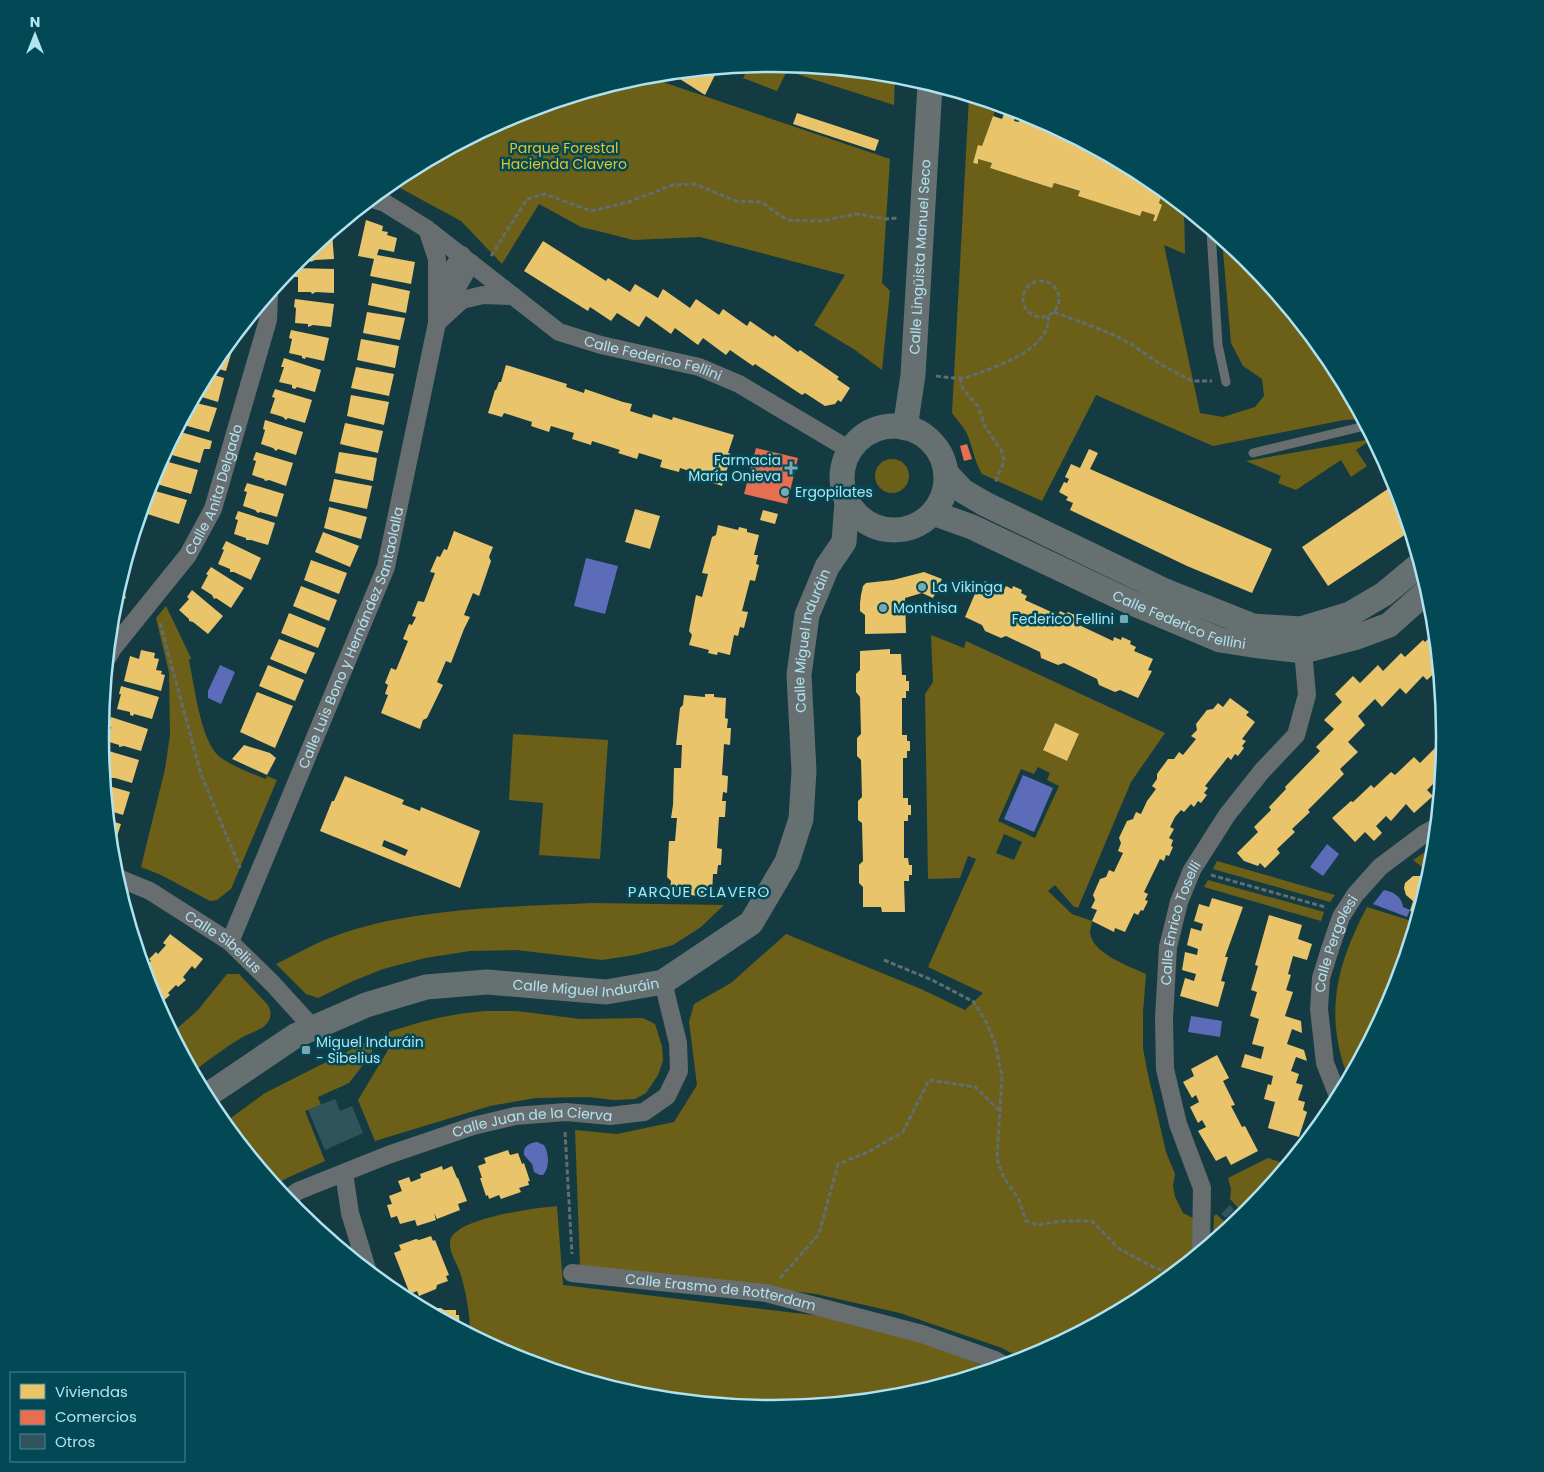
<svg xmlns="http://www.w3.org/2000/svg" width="1544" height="1472" font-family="Poppins,sans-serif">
<rect width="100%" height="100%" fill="#153b42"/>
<!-- green -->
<g fill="#6c5f18" fill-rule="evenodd">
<polygon points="772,64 895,76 894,105 787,71 777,91 743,78 750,66"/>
<polygon points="645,76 890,159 882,283 890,291 882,370 855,350 814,325 845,275 700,237 633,240 606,233 581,227 539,204 502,264 461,221 391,183 399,177 515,115"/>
<path d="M969,97L1027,114L997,106L982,146L973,163L978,164V159L992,163L990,168L1052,188L1054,183L1142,211L1155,215L1153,221H1156L1162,205L1159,203L1163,191L1184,208L1185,254L1164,245L1200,413L1223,417L1255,407L1264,396L1262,379L1243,366L1231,343L1222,240L1248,261L1331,363L1361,419L1344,420L1213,446L1096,395L1042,501L982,474C975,463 973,449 968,436C965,428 957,420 952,413Z"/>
<polygon points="1372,439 1356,450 1367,466 1351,477 1341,460 1296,490 1278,483 1281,476 1246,461"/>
<circle cx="892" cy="476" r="17"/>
<path d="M166,606L191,658L189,660C194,685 200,733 215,752C222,762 254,775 266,779L267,776L277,780L231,889L217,900L210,901L161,875L141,867L165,769L170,735L169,672L156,618Z"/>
<path d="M931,635L964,648L966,641L1165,733L1131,782L1078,908L1073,906L1055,885L1048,891L1072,914L1092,921C1092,924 1090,930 1090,933C1093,954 1129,966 1146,974L1143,1012V1048L1147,1070L1166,1152L1175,1174L1173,1186L1175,1197L1183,1213L1193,1218L1192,1257L1145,1295L1023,1359L1002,1348L900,1313L816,1294L580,1266L575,1130L617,1134L674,1122L697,1085L689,1022L694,1004L731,983L786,934L921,989L965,1010L983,993L928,967L976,859L968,856L960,878L928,879L925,694L933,682ZM1055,723L1079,735L1067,761L1043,749ZM1038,767L1050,773L1047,780L1059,786L1035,838L998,821L1021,769L1034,774ZM1004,834L1022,842L1014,860L996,853Z"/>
<polygon points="513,734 608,740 600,859 539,855 543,803 509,800"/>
<polygon points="1433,847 1430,873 1413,860"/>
<polygon points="1217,861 1335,895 1330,902 1213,869"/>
<polygon points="1208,880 1324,912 1321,921 1204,887"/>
<path d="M592,903L724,905L701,927L673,945L635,955L602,960L516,950L470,951L425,958L383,969L353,981L318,998L306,994L276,964C295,955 315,943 335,936C411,908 510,907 592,903Z"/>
<path d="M1367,907L1415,922L1393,994L1348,1078C1324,1014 1336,966 1367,907Z"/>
<path d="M227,974H239L267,1004C271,1009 272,1016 268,1022C263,1030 249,1033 241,1038C225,1048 208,1060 193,1072L172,1033L198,1010Z"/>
<path d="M486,1011H517L580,1019L643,1018L655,1024L662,1046L663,1061L658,1075L646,1093L635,1099L614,1100L589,1097L536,1098L490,1106L375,1141L358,1100L388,1050L389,1032C424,1020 450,1014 486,1011Z"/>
<polygon points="372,1039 372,1053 349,1083 318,1097 321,1105 305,1111 325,1161 287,1178 275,1185 224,1123 265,1093"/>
<polygon points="1268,1158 1286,1164 1247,1212 1213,1240 1214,1216 1216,1214 1227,1224 1240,1210 1230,1199 1231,1189 1228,1178"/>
<path d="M557,1206L563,1285L821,1316L922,1341L991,1369L903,1395L772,1408L641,1395L514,1357L470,1333C470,1313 466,1292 460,1272C457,1264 449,1252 450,1243C450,1218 537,1208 557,1206Z"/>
</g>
<!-- water -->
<g fill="#5c6cb9">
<polygon points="586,558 618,566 605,614 574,606"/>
<polygon points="220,665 235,672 221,704 208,698 208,691"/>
<polygon points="1023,775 1053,788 1034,832 1004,819"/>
<polygon points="1327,844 1339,854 1323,876 1310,867"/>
<path d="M1384,890C1394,892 1402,897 1403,907L1410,910L1407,917L1373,904Z"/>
<polygon points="1191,1016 1222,1021 1220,1037 1188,1032"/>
<path d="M537,1142L544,1145C549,1153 550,1168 543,1175H540L534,1172L532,1164L524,1155C523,1146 529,1143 537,1142Z"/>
</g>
<!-- homes -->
<g fill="#e9c46a" fill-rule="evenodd">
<polygon points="718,69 705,95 672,74"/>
<polygon points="797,113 879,140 875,151 793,124"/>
<polygon points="1004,114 1015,117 1014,121 1019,122 1020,119 1035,124 1037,119 1050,126 1049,128 1057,131 1056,133 1061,135 1062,133 1073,138 1072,140 1085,145 1146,177 1163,191 1159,203 1162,205 1156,221 1153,221 1155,215 1142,211 1140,216 1078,196 1080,191 1054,183 1052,188 990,168 992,163 978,159 978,164 973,163 978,145 982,146 993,116 1002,119"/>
<polygon points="366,220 383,226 382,231 388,232 387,235 397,238 394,252 379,249 377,255 415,262 411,284 370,276 374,259 358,256"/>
<polygon points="332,232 334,259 315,260 311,262 310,261 296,261"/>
<polygon points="543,241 606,281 608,278 630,292 635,284 658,298 663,289 690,308 696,299 719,315 723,309 747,326 750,321 773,337 775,335 798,352 800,350 839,377 837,379 850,388 841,402 838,400 835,404 825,406 805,393 802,395 755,364 753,366 730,350 726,355 703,338 698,345 675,328 671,334 646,316 639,327 617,313 611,321 590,307 588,311 524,271"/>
<polygon points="295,268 334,269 334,293 316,292 312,294 311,292 298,292 298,277 295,277"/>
<polygon points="372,283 410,291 406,313 368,305"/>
<polygon points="295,299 334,304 331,327 313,325 308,327 308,324 295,323 296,308 294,307"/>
<polygon points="367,312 405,318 400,340 363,333"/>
<polygon points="291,330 329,338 324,361 306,357 305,359 302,358 302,356 289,353 292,339 289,338"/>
<polygon points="361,339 399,346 395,368 357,360"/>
<polygon points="227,346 233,347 226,371 211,367"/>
<polygon points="284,358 321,370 315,392 297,387 295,389 292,388 292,385 279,382 284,367 281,367"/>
<polygon points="506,365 567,384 566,387 584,393 585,389 623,402 632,404 630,411 652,418 653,414 672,420 673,417 734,435 728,453 730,453 727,462 729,463 722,486 707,481 708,477 680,468 679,472 660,467 662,460 639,453 637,459 618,453 620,450 592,441 591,445 572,439 574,433 551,426 549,432 531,426 532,422 504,413 502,417 488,413 495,390 496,390 499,382 501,382"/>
<polygon points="356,367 394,374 389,396 351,388"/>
<polygon points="208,373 224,378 218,402 195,395"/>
<polygon points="275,389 312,400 305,423 288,418 286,420 283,417 270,413 275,398 272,397"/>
<polygon points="351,395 389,402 384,425 347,416"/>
<polygon points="192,402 217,408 209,432 180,424"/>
<polygon points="265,420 303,432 296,455 278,449 276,451 273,448 261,444 265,430 263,429"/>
<polygon points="345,423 383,431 378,453 340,444"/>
<polygon points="177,431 212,441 210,449 204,449 200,463 165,453"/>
<polygon points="1089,449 1098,453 1090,469 1272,549 1252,593 1187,566 1070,510 1073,503 1066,500 1068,497 1059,492 1064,482 1067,483 1069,479 1065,477 1071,464 1080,468"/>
<polygon points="256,452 293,463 286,486 269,480 265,481 264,479 252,475 256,461 253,460"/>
<polygon points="339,452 377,458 373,481 335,473"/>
<polygon points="161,460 198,470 191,494 150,482"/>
<polygon points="334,479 372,486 367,509 329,501"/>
<polygon points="247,483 284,494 277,517 260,512 258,513 255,510 243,506 247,492 244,491"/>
<polygon points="1395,484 1409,532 1328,586 1302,547"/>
<polygon points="148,489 187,500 179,524 141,512"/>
<polygon points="329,507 367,517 361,539 324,528"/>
<polygon points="635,509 660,516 650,549 625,542"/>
<polygon points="763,510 778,514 775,524 760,520"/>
<polygon points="238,511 275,523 268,545 251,540 246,540 246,538 234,534 238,520 235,519"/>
<polygon points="718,525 738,530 739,527 747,529 747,532 759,535 754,555 758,555 756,564 759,565 755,581 750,580 742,611 748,612 744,628 740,627 738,636 734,635 730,655 718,652 717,655 708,653 709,650 689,645 692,635 689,631 696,595 702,597 708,574 702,573 712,537 716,535"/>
<polygon points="454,531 493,547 489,557 491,561 479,596 473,593 464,615 470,617 464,629 451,663 446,661 437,682 443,685 427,718 423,720 420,729 381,713 388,695 385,694 388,685 385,683 391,668 396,670 408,641 403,639 409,624 412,625 416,617 412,616 418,601 424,602 435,573 430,572 437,556 440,557 444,549 447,550"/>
<polygon points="323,532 359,546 350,567 315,552"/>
<polygon points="226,541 261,558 251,580 234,572 230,572 230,569 218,564 224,550 222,549"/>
<polygon points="311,560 347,573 339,594 304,580"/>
<polygon points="211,567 244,588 231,608 216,598 214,599 212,595 201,588 208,575 206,574"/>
<polygon points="924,572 942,579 933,598 922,593 905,598 906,633 865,634 865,615 860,611 860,603 861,595 863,586 866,583 893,580"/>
<polygon points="120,581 126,598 113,602 116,594"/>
<polygon points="985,581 1004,590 1006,586 1012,589 1013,586 1022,590 1021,593 1027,596 1025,600 1058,615 1060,611 1066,614 1068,612 1077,616 1076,619 1081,621 1079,625 1113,641 1114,637 1121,640 1122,637 1131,641 1130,644 1136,647 1134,651 1153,659 1148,670 1152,671 1138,698 1120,690 1115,692 1099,685 1097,679 1064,663 1058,665 1041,658 1040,652 1006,636 1001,638 985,631 982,625 965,617 977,589 981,591"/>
<polygon points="301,586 337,600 329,621 293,606"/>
<polygon points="192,590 223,616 208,634 193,622 189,621 189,619 179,610 189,599 187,597"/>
<polygon points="289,613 326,628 318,648 281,633"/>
<polygon points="1434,633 1438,670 1427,680 1423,676 1406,694 1400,688 1382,707 1375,699 1358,716 1365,725 1348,742 1358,752 1340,769 1344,774 1308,810 1310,812 1292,829 1295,832 1277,849 1280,853 1265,868 1260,863 1258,866 1244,861 1237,853 1258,832 1254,827 1271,810 1269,807 1286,789 1285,787 1320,751 1316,747 1334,729 1324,720 1342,702 1335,694 1353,676 1360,683 1378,665 1383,671 1401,653 1405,657 1423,640 1425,642"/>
<polygon points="279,639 315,653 306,674 270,659"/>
<polygon points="890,649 890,654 901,654 902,675 906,675 906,681 909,681 909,691 906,691 906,698 902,698 902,735 907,735 907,741 910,741 910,751 907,751 907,758 903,758 903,798 908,798 908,805 911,805 911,815 908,815 908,821 904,821 904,858 908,858 909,865 912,865 912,875 909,875 909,881 904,881 905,912 882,912 881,907 863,907 863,887 859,883 859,865 863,861 862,823 858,820 858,801 862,797 861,760 857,756 857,738 861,734 860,697 856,692 856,674 860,670 860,651"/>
<polygon points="141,650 155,653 154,658 159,659 156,670 162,671 161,674 165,675 161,691 124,681 130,656 139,659"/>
<polygon points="268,665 304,680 295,701 259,686"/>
<polygon points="121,686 159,697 152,719 134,714 133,716 130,715 130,712 117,709 121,694 119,694"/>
<polygon points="257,692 293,706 275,748 240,732"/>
<polygon points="705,694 714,694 714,697 726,698 725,718 728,719 727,728 731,728 730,745 724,744 722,775 728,776 727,793 723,792 722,801 726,801 725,817 719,817 717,848 722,849 721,865 718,865 717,874 713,874 712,894 699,893 699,896 690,895 690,892 670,891 671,881 667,877 669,841 675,841 677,818 671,818 673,805 674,768 681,768 682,745 676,745 680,708 683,705 684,695 705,697"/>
<polygon points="1230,698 1249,712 1246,715 1255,722 1242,739 1246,741 1242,746 1244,748 1238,756 1235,754 1231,760 1228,757 1205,786 1208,788 1204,793 1207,795 1201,803 1198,801 1194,807 1191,804 1184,812 1181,810 1175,817 1170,827 1174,829 1169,838 1173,840 1171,846 1173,847 1169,856 1166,855 1164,861 1160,859 1144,892 1148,894 1145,900 1148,901 1143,911 1141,910 1138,915 1134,913 1125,932 1115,928 1114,932 1092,921 1097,910 1091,908 1095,900 1093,895 1100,879 1106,877 1109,870 1114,872 1123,853 1118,851 1121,843 1119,838 1127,821 1133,819 1136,812 1141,814 1147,801 1156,789 1152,786 1157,779 1157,774 1168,759 1174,759 1179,752 1183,755 1196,739 1191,736 1197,730 1196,724 1207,710 1213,709 1218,703 1223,707"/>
<polygon points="111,717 148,729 141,751 124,746 119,747 119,745 106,741 111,727 108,726"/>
<polygon points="1055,723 1079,734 1067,761 1043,750"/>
<polygon points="244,745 270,753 276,758 267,775 232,759"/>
<polygon points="1438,745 1443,750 1440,783 1437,780 1427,790 1433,796 1414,813 1406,804 1391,821 1386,816 1376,826 1382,833 1374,841 1365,832 1355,842 1332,818 1351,801 1353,802 1371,785 1374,788 1391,772 1395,775 1414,757 1420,763"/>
<polygon points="102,749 139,760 132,783 115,778 110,778 110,776 104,774"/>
<path d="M345,776L404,800L402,804L420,811L421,807L480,831L460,888L320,831L332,801H334ZM384,840L408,850L405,856L382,846Z"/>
<polygon points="105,785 130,792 123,815 107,810"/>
<polygon points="108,820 121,824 114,846 110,845"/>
<polygon points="1413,876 1420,876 1427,881 1417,913 1410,911 1413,901 1406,895 1404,888 1405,883"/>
<polygon points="1212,898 1243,907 1225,957 1228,957 1221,981 1225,982 1218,1007 1180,996 1185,978 1194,981 1196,974 1182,970 1185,952 1197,955 1198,949 1187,945 1191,928 1201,931 1203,924 1194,921 1199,904 1209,907"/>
<polygon points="1269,915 1302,925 1298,939 1312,944 1307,960 1293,956 1288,974 1291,975 1286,990 1293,992 1285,1016 1301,1021 1302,1033 1292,1029 1287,1044 1304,1050 1307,1061 1296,1057 1291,1071 1299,1074 1296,1083 1303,1085 1298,1100 1305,1102 1303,1110 1307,1112 1299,1137 1268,1128 1275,1102 1264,1099 1268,1084 1271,1085 1273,1076 1241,1067 1245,1054 1261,1059 1264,1047 1252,1044 1259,1019 1250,1016 1257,992 1251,990 1258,966 1255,965"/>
<polygon points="130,925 138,928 134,937"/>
<polygon points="170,934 203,959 195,969 192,966 183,977 186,980 178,987 176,985 168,993 170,995 160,1004 158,1001 156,1003 151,993 143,966 145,968 151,961 149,959 156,952 158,954 166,945 163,943"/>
<polygon points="1217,1055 1229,1078 1223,1081 1235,1105 1231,1106 1242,1127 1245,1126 1258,1151 1231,1165 1226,1156 1216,1161 1198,1131 1206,1127 1202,1120 1198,1123 1190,1107 1199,1102 1196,1095 1192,1098 1183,1082 1194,1076 1191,1069"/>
<polygon points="508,1150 510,1155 518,1153 522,1164 524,1163 530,1181 528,1181 529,1185 519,1188 521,1192 501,1199 499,1195 489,1199 488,1195 486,1196 480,1178 482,1178 478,1166 486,1163 484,1158"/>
<polygon points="442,1166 443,1170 452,1166 457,1178 458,1178 467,1201 458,1204 460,1210 437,1219 434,1213 436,1220 417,1226 415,1220 400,1224 397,1216 391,1218 387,1205 392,1204 389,1196 402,1191 398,1181 409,1177 411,1182 421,1178 420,1174"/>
<polygon points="431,1236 433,1241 435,1240 449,1275 446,1276 448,1281 437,1285 436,1289 419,1296 417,1291 410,1294 394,1253 401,1250 399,1245 416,1239 419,1240"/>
<polygon points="423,1308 441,1308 444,1310 456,1310 456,1315 459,1315 460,1328"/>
</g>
<!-- shops -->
<g fill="#e76f51">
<polygon points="967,444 972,459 964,461 960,446"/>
<polygon points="756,448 798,458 787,504 744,494"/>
</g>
<!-- building -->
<g fill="#30545b">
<polygon points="335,1099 340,1111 352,1106 363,1133 325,1150 308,1110"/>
<polygon points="1230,1205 1234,1210 1226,1218 1221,1214"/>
</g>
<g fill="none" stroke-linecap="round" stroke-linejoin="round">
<!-- path -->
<g stroke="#5f6e70" stroke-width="3" stroke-dasharray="5 2.5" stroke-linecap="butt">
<polyline points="491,256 527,199 545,194 591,211 628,202 673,185 695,184 736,201 761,202 787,220 821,221 857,214 886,219 898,218"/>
<circle cx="1041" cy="299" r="18"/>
<polyline points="1054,312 1112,334 1131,344 1160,364 1192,381 1212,381"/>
<path d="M936,376C944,377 952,378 959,378C967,378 975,374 982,372C1003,364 1052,346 1048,316"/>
<polyline points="960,378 963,389 978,406 985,426 1002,452 1004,461 995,483"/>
<polyline points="160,623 201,774 240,868"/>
<polyline points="1211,875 1325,907"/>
<polyline points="884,960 932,980 974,1002 986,1022 995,1043 1002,1076 997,1159 1004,1178 1019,1200 1026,1221 1037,1225 1061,1221 1092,1221 1118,1248 1157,1269 1173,1272"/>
<polyline points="565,1132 572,1254"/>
<polyline points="780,1278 819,1234 838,1164 868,1152 903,1132 929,1080 975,1087 1000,1111"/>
</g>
<!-- lane -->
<g stroke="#686e6f" stroke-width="9">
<polyline points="1211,231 1218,345 1226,382"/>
<polyline points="1253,453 1365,426"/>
</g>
<!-- street -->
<g stroke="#686e6f" stroke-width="18">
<path id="s1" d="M372,199L385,203L427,229L559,332L601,345L699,367L739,384L850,450"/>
<polyline points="438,289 462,255"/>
<polyline points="444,310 471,263"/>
<polyline points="437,323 462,300 483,295 513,296"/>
<path id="s2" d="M107,658L113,648L188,555L213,509L268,320L269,295"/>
<path id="s3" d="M116,877L150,891L230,942L272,983L313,1028"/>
<path id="s4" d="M230,942L386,567L437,323V259L427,229"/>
<path id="s5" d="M1338,1096L1325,1063L1319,1009L1321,978L1330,949L1341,917L1355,895L1380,867L1424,834L1435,828"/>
<polyline points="344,1173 350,1213 367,1269"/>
<path id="s6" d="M287,1199L298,1191L388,1155L473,1126L515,1116L566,1112L610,1116L644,1112L667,1096L679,1071L678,1043L663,982"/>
<path id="s7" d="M1201,1249L1202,1188L1178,1124L1165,1069L1164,1019L1168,947L1179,902L1192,870L1227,815L1262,771L1296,735L1307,695L1302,639"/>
<path id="s8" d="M572,1273L766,1293L922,1334L995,1360L1004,1365"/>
</g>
<!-- secondary -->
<g stroke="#667071" stroke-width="25">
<circle cx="894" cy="478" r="52"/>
<path id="s9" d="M905,428L913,375L930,85"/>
<polyline points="946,473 963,491 985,504 1163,590 1253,626 1301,629 1350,614 1384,594 1419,565"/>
<path id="s10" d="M933,513L972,527L1130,602L1220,640L1252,645L1304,651L1354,638L1389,625L1427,591"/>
<path id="s11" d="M207,1097L212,1092L295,1036L366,1005L426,987L487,982L606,992L663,982L751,923L787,862L801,819L804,771L799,675L807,615L827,567L844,542L847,502"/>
</g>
</g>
<!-- markers -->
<g fill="#7aa8b2" stroke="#024855" stroke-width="2">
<path d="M788.5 460.5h5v5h5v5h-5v5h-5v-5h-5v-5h5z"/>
<circle cx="785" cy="492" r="5"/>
<circle cx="922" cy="587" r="5"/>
<circle cx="883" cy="608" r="5"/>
<rect x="1119" y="614" width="10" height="10" rx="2.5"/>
<rect x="301" y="1045" width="10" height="10" rx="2.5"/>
</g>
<g text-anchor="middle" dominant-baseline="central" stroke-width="5" stroke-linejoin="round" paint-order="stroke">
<!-- park labels -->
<g font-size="14" fill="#e7c327" stroke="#024855">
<text x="564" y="148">Parque Forestal<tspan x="564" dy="16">Hacienda Clavero</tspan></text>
</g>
<!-- street labels -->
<g font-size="14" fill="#b1e2ef" stroke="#024855">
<text stroke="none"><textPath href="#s9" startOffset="172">Calle Lingüista Manuel Seco</textPath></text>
<text stroke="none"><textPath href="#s1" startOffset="328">Calle Federico Fellini</textPath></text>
<text stroke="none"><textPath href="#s2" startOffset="202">Calle Anita Delgado</textPath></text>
<text stroke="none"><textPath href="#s10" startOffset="269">Calle Federico Fellini</textPath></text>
<text stroke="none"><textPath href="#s4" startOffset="328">Calle Luis Bono y Hernández Santaolalla</textPath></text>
<text stroke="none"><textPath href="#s11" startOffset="888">Calle Miguel Induráin</textPath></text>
<text stroke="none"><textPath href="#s7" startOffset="334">Calle Enrico Toselli</textPath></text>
<text stroke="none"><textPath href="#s3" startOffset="126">Calle Sibelius</textPath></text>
<text stroke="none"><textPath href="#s5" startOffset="158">Calle Pergolesi</textPath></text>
<text stroke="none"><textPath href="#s11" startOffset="408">Calle Miguel Induráin</textPath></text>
<text stroke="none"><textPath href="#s6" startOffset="260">Calle Juan de la Cierva</textPath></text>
<text stroke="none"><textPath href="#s8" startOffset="150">Calle Erasmo de Rotterdam</textPath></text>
</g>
<!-- poi labels -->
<g font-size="14" fill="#b1e2ef" stroke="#024855" text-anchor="start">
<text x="781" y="460" text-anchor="end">Farmacia<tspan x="781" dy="16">María Onieva</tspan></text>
<text x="795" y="492">Ergopilates</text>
<text x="932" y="587">La Vikinga</text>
<text x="893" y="608">Monthisa</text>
<text x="1114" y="619" text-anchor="end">Federico Fellini</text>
<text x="316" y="1042">Miguel Induráin<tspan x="316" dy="16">- Sibelius</tspan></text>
</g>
<!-- neighbourhood labels -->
<g font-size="15" letter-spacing="1" fill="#b1e2ef" stroke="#024855">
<text x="699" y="891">PARQUE CLAVERO</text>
</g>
</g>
<!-- crop -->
<path d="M0 0H1544V1472H0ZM772 72H773A663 663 0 0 1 1436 735V737A663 663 0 0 1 773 1400H772A663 663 0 0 1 109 737V735A663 663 0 0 1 772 72Z" fill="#024855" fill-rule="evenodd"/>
<path fill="none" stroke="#b1e2ef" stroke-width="2.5" d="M772 72H773A663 663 0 0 1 1436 735V737A663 663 0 0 1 773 1400H772A663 663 0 0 1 109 737V735A663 663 0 0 1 772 72Z"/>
<!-- legend -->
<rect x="10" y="1372" width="175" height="90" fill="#024855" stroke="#488693"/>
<rect x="20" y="1384" width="25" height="15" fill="#e9c46a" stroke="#488693"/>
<text x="55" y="1397" font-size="15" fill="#b1e2ef">Viviendas</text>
<rect x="20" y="1410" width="25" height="15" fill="#e76f51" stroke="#488693"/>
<text x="55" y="1422" font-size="15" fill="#b1e2ef">Comercios</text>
<rect x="20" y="1434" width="25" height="15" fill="#30545b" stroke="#488693"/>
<text x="55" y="1447" font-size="15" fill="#b1e2ef">Otros</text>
<!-- north arrow -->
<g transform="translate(35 35)" stroke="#024855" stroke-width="4" paint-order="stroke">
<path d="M0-4L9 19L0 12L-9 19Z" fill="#b1e2ef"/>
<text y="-8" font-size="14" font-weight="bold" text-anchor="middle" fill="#b1e2ef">N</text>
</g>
</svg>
